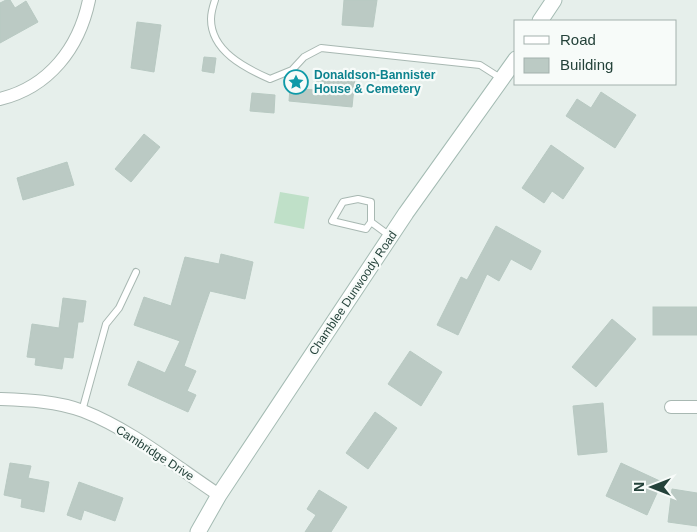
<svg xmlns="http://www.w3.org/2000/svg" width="697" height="532" font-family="Arial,sans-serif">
<rect width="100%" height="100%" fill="#e6efeb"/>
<!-- green -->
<polygon fill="#bfe0c8" points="280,192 309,197 304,229 274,223"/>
<!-- building -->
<g fill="#bbcac4" stroke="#b8c9c2">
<polygon points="6,0 10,0 15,8 26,1 38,22 0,43 0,3"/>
<polygon points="344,0 377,0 373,27 342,25"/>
<polygon points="137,22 161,25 154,72 131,68"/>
<polygon points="204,57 216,58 214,73 202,71"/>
<polygon points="317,74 355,78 352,107 289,101 290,88 316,90"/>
<polygon points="601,92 636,115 615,148 566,116 577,99 591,108"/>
<polygon points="252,93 275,95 274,113 250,111"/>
<polygon points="144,134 160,147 131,182 115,169"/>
<polygon points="551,145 584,168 563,199 552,191 544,203 522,188"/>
<polygon points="67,162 74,185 23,200 17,178"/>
<polygon points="496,226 541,251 531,270 511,259 499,281 487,274 458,335 437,325 461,277 467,280"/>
<polygon points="221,254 253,262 245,299 210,291 184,366 196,371 187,391 196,395 188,412 128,385 138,361 165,373 180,341 134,325 144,297 171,306 185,257 219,264"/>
<polygon points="63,298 86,301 83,322 78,322 73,358 64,357 62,369 35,365 36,358 27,357 32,324 59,328"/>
<rect x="653" y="307" width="44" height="28"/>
<polygon points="612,319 636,339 596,387 572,367"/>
<polygon points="410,351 442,372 421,406 388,384"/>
<polygon points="603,403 607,452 578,455 573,406"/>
<polygon points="375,412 397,428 368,469 346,453"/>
<polygon points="10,463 31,466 28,478 49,482 44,512 21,507 22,499 4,495"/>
<polygon points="621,463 662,482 647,515 606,496"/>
<polygon points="79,482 123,498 115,521 84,510 81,520 67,515"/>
<polygon points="672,489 697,493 697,526 668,522"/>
<polygon points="319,490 347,507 331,532 305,532 316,515 307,509"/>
</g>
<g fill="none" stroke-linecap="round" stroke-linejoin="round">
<!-- lane casing -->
<g stroke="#a8b8b2" stroke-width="8">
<g id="lane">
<path d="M215,0C213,6 211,13 211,19C211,51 245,68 270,79L292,70L304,57L321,48L480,65L502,79"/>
<polyline points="371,222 366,229 332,221 343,202 358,199 371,202 371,222 390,236"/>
<polyline points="82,411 106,324 119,308 136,272"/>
</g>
</g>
<!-- street casing -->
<g stroke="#a8b8b2" stroke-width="14">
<g id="street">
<path d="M0,99C49,87 79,48 89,0"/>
<path d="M0,399C27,400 57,401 83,411C132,430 175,466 219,495"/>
<polyline points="671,407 697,407"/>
</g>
</g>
<!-- secondary casing -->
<g stroke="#a4bbb3" stroke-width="17">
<g id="secondary">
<polyline points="540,21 554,0"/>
<polyline points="198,532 219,495 406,213 516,59"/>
</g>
</g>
<!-- lane -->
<use href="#lane" stroke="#fff" stroke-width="6"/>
<!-- street -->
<use href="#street" stroke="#fff" stroke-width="12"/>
<!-- secondary -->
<use href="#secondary" stroke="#fff" stroke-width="15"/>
</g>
<!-- icons -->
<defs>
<g id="sight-ring" transform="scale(1.25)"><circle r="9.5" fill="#f7fbf9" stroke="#0f9aa8" stroke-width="1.5"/><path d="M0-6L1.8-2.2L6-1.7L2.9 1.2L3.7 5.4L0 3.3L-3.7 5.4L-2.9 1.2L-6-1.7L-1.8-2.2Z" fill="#0f9aa8"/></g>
</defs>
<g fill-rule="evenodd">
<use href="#sight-ring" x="296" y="82"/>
</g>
<g text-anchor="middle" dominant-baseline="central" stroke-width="4.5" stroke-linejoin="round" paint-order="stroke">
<!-- culture labels -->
<g font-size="12" font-weight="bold" fill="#0d838f" stroke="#f7fbf9" text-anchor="start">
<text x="314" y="75">Donaldson-Bannister<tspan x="314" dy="14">House &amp; Cemetery</tspan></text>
</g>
<!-- street labels -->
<g font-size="12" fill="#24423a" stroke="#f7fbf9">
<text transform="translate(353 293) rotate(-56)">Chamblee Dunwoody Road</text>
<text transform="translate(155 453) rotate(33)">Cambridge Drive</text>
</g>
</g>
<!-- legend -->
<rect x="514" y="20" width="162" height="65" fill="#f7fbf9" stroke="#a3b1ad"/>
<rect x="524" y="36" width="25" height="8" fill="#ffffff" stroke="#a3b1ad"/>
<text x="560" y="45" font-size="15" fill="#24423a">Road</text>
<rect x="524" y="58" width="25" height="15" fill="#bbcac4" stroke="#a3b1ad"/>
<text x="560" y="70" font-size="15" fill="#24423a">Building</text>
<!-- north arrow -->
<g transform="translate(652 487) rotate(270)" stroke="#f7fbf9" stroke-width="4" paint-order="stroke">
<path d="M0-4L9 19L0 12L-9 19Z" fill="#24423a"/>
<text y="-8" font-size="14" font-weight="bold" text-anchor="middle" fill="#24423a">N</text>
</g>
</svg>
